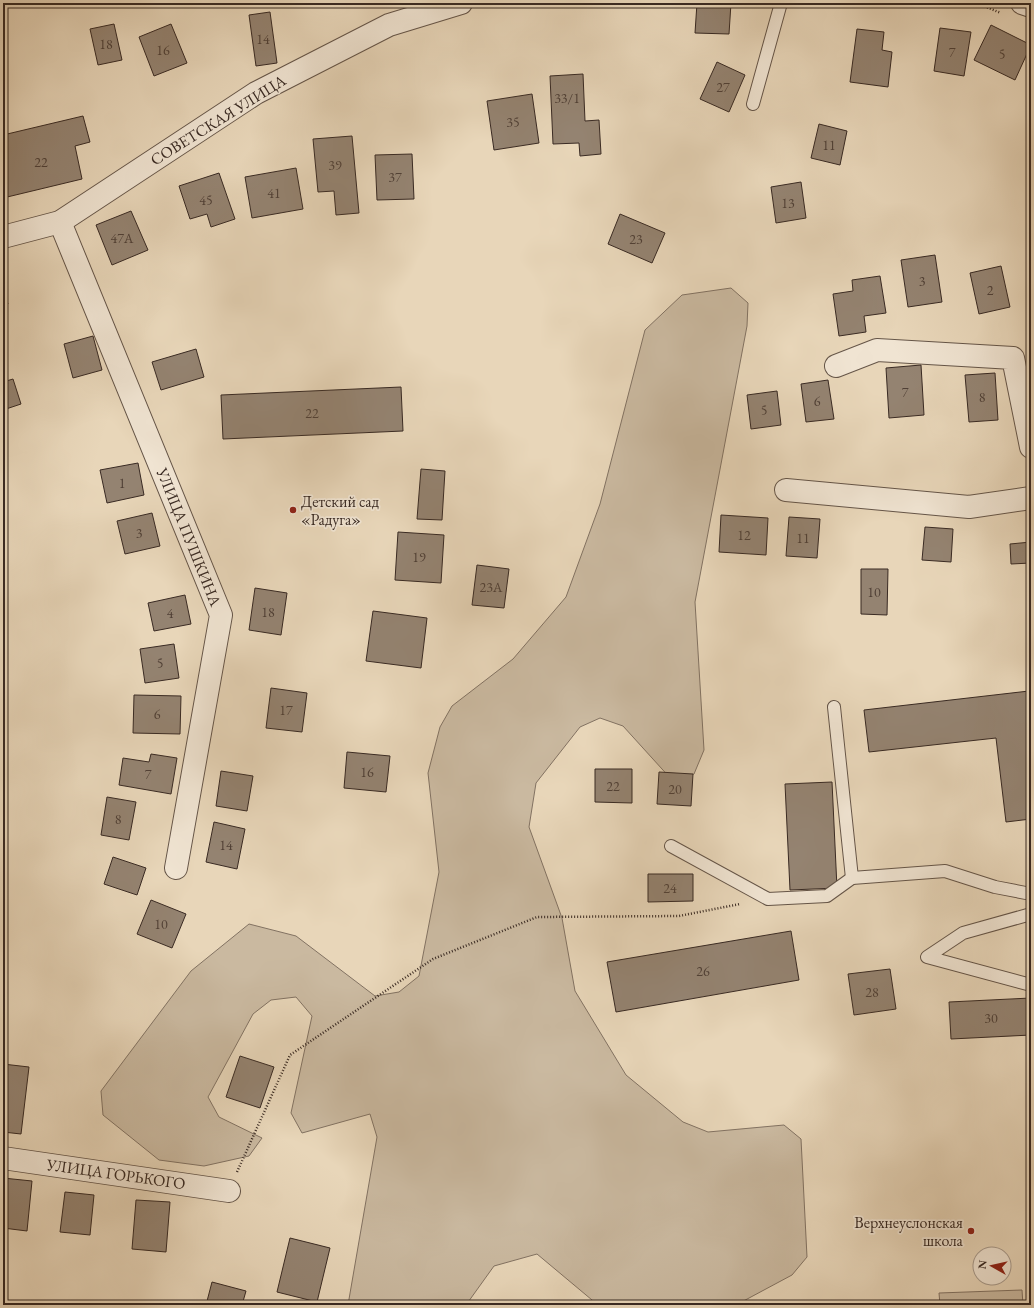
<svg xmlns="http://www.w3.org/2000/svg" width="1034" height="1308" font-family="'EB Garamond',serif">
<rect width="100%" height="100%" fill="#e8d6b9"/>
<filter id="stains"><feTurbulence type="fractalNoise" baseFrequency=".005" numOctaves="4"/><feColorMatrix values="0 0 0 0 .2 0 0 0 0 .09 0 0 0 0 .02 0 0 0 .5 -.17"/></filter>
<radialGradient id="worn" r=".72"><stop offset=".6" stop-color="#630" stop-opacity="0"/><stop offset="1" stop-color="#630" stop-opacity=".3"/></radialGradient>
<!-- green -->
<g fill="#cab9a0" stroke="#827262">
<polygon points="731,288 748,303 747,326 695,602 704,750 694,774 672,780 623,726 600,718 580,727 536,783 529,827 562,918 575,991 626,1075 683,1122 708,1132 784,1125 801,1139 807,1257 792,1275 736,1305 598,1305 537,1254 494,1266 466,1305 348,1305 377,1137 370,1114 302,1133 291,1113 312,1016 296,997 271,1000 253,1014 208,1097 219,1117 262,1138 249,1156 204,1166 159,1160 103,1115 101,1091 191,971 249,924 296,936 375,996 399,992 419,976 439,872 428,773 440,727 452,706 513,659 566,597 600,504 645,330 682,295"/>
<polygon points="1022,1290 1023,1305 940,1305 939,1293"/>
</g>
<!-- building -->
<g fill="#948371" stroke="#392a23">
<polygon points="697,3 731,3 729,34 695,33"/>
<polygon points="270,12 277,63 256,66 249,15"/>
<polygon points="114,24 122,60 98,65 90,29"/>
<polygon points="171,24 187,63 154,76 139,37"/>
<polygon points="991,25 1031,45 1015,80 974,60"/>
<polygon points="940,28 971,32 964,76 934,71"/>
<polygon points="857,29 884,32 882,50 892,52 888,87 850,82"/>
<polygon points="717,62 745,75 729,112 700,99"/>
<polygon points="583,74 585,121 599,120 601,154 580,156 579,143 553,144 550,76"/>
<polygon points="532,94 539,143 494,150 487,101"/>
<polygon points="83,116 90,142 75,146 82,179 3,198 3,135"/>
<polygon points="819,124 847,131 840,165 811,158"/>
<polygon points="352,136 359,213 336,215 334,191 318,192 313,139"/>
<polygon points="412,154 414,199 377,200 375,155"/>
<polygon points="296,168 303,209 252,218 245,177"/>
<polygon points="219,173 235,219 211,227 207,214 190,219 179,186"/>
<polygon points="801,182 806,218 776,223 771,187"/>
<polygon points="131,211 148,250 112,265 96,225"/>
<polygon points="620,214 665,233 652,263 608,244"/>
<polygon points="935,255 942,302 908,307 901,260"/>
<polygon points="1001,266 1010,307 979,314 970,273"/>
<polygon points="880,276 886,313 864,316 866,332 839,336 833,294 853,291 852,280"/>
<polygon points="3,288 8,304 3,306"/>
<polygon points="93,336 102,370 73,378 64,344"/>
<polygon points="196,349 204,377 161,390 152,362"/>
<polygon points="921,365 924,415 889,418 886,368"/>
<polygon points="995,373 998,420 969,422 965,375"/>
<polygon points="13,379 21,404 3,410 3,382"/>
<polygon points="828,380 834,419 806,422 801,384"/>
<polygon points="401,387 403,431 223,439 221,395"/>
<polygon points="777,391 781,425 751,429 747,395"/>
<polygon points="138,463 144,495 107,503 100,470"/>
<polygon points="421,469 445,471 442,520 417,519"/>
<polygon points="152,513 160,546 125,554 117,521"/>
<polygon points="721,515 768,518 766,555 719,552"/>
<polygon points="789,517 820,519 817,558 786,556"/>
<polygon points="925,527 953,529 951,562 922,560"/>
<polygon points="398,532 444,535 441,583 395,580"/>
<polygon points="1031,542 1031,563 1011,564 1010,544"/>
<polygon points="477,565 509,569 504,608 472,605"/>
<polygon points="861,569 888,569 887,615 861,614"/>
<polygon points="255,588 287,593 281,635 249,630"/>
<polygon points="185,595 191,624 154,631 148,603"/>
<polygon points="373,611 427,618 421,668 366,661"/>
<polygon points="174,644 179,678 145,683 140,649"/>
<polygon points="271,688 307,693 302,732 266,728"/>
<polygon points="1029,691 1031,712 1031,819 1006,822 996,738 869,752 864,710"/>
<polygon points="134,695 181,696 180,734 133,733"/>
<polygon points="347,752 390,756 386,792 344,788"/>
<polygon points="151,754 177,758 171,794 119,785 123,758 149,762"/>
<polygon points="595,769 632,769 632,803 595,802"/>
<polygon points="221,771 253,776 247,811 216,806"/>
<polygon points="659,772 693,774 691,806 657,804"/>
<polygon points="832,782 837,888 790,890 785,784"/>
<polygon points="107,797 136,802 129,840 101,835"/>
<polygon points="214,822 245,829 237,869 206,862"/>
<polygon points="113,857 146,868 137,895 104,884"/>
<polygon points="648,874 693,874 693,901 648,902"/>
<polygon points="151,900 186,914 172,948 137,934"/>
<polygon points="791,931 799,980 616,1012 607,962"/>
<polygon points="890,969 896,1009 854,1015 848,974"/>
<polygon points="1031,998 1031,1035 951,1039 949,1002"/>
<polygon points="240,1056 274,1067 260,1108 226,1097"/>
<polygon points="3,1064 29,1067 21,1134 3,1132"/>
<polygon points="3,1178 32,1181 27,1231 3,1228"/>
<polygon points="65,1192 94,1195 90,1235 60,1232"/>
<polygon points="136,1200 170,1202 166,1252 132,1249"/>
<polygon points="290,1238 330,1248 317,1302 277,1292"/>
<polygon points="212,1282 246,1291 242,1305 206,1305"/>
</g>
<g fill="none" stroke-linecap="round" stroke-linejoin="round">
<!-- service casing -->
<g stroke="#655548" stroke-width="14">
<g id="service">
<polyline points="753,104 781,3"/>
<polyline points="834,707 852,878 945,871 995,887 1031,894"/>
<polyline points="671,846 768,899 827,896 852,878"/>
<polyline points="1031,914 963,933 927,957 1031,985"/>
</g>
</g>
<!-- minor casing -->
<g stroke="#655548" stroke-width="24">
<g id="minor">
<polyline points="60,222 221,615 176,868"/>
<polyline points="836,366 877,350 1013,358 1031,447"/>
<polyline points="786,490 969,507 1031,498"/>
<polyline points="3,1158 229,1191"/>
</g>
</g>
<!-- tertiary casing -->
<g stroke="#655548" stroke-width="24">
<g id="tertiary">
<polyline points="1022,3 1031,6"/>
<polyline points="3,237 60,222 256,93 389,25 461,3"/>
</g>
</g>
<!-- path -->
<g stroke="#392a23" stroke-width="2.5" stroke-dasharray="1 2" stroke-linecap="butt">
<polyline points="976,3 1001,13"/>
<polyline points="237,1172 290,1055 433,959 537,917 679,916 740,904"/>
</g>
<!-- service -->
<use href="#service" stroke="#f0e4d2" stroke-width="12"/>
<!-- minor -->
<use href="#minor" stroke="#f0e4d2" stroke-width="22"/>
<!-- tertiary -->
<use href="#tertiary" stroke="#f0e4d2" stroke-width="22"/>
</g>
<!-- markers -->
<g fill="#8f2418" stroke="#f0e4d2" stroke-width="1.5">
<circle cx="293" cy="510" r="4"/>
<circle cx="971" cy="1231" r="4"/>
</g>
<g text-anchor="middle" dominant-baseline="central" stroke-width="3.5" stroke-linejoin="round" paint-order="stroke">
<!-- number labels -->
<g font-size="14" fill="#504036">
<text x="263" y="39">14</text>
<text x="106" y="44">18</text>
<text x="163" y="50">16</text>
<text x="952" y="52">7</text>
<text x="1002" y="54">5</text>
<text x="723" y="87">27</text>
<text x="567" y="98">33/1</text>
<text x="513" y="122">35</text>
<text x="829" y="145">11</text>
<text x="41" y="162">22</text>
<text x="335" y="165">39</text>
<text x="395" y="177">37</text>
<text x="274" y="193">41</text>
<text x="206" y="200">45</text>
<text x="788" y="203">13</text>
<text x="122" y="238">47А</text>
<text x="636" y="239">23</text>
<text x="922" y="281">3</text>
<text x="990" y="290">2</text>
<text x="905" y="392">7</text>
<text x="982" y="397">8</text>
<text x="817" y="401">6</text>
<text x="764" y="410">5</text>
<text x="312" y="413">22</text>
<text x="122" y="483">1</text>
<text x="139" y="533">3</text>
<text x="744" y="535">12</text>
<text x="803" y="538">11</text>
<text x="419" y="557">19</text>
<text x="491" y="587">23А</text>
<text x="874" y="592">10</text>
<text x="268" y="612">18</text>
<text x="170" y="613">4</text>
<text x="160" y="663">5</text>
<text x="286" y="710">17</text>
<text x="157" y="714">6</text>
<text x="367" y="772">16</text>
<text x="148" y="774">7</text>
<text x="613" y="786">22</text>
<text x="675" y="789">20</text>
<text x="118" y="819">8</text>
<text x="226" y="845">14</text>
<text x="670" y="888">24</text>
<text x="161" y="924">10</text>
<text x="703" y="971">26</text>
<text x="872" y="992">28</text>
<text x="991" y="1018">30</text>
</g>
<!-- street labels -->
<g font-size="16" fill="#392a23" stroke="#f0e4d2">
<text transform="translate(218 120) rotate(-32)">СОВЕТСКАЯ УЛИЦА</text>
<text transform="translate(189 537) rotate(68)">УЛИЦА ПУШКИНА</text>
<text transform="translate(116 1174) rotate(8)">УЛИЦА ГОРЬКОГО</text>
</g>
<!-- poi labels -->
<g font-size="16" fill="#392a23" stroke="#f0e4d2" text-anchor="start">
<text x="301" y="501">Детский сад<tspan x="301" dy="18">«Радуга»</tspan></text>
<text x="963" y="1222" text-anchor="end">Верхнеуслонская<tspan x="963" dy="18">школа</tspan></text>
</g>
</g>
<!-- margin -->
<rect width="1034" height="1308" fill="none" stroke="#e8d6b9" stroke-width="16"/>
<rect x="4" y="4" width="1026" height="1300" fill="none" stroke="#392a23" stroke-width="2"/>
<rect x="8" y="8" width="1018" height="1292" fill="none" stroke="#392a23"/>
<!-- north arrow -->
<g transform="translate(992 1266) rotate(278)"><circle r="19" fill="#f0e4d2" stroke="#a79a8c"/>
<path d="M0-3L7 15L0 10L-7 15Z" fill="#8f2418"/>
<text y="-6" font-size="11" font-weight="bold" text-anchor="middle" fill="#392a23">N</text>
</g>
<rect width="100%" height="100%" filter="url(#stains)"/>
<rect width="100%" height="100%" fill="url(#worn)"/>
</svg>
